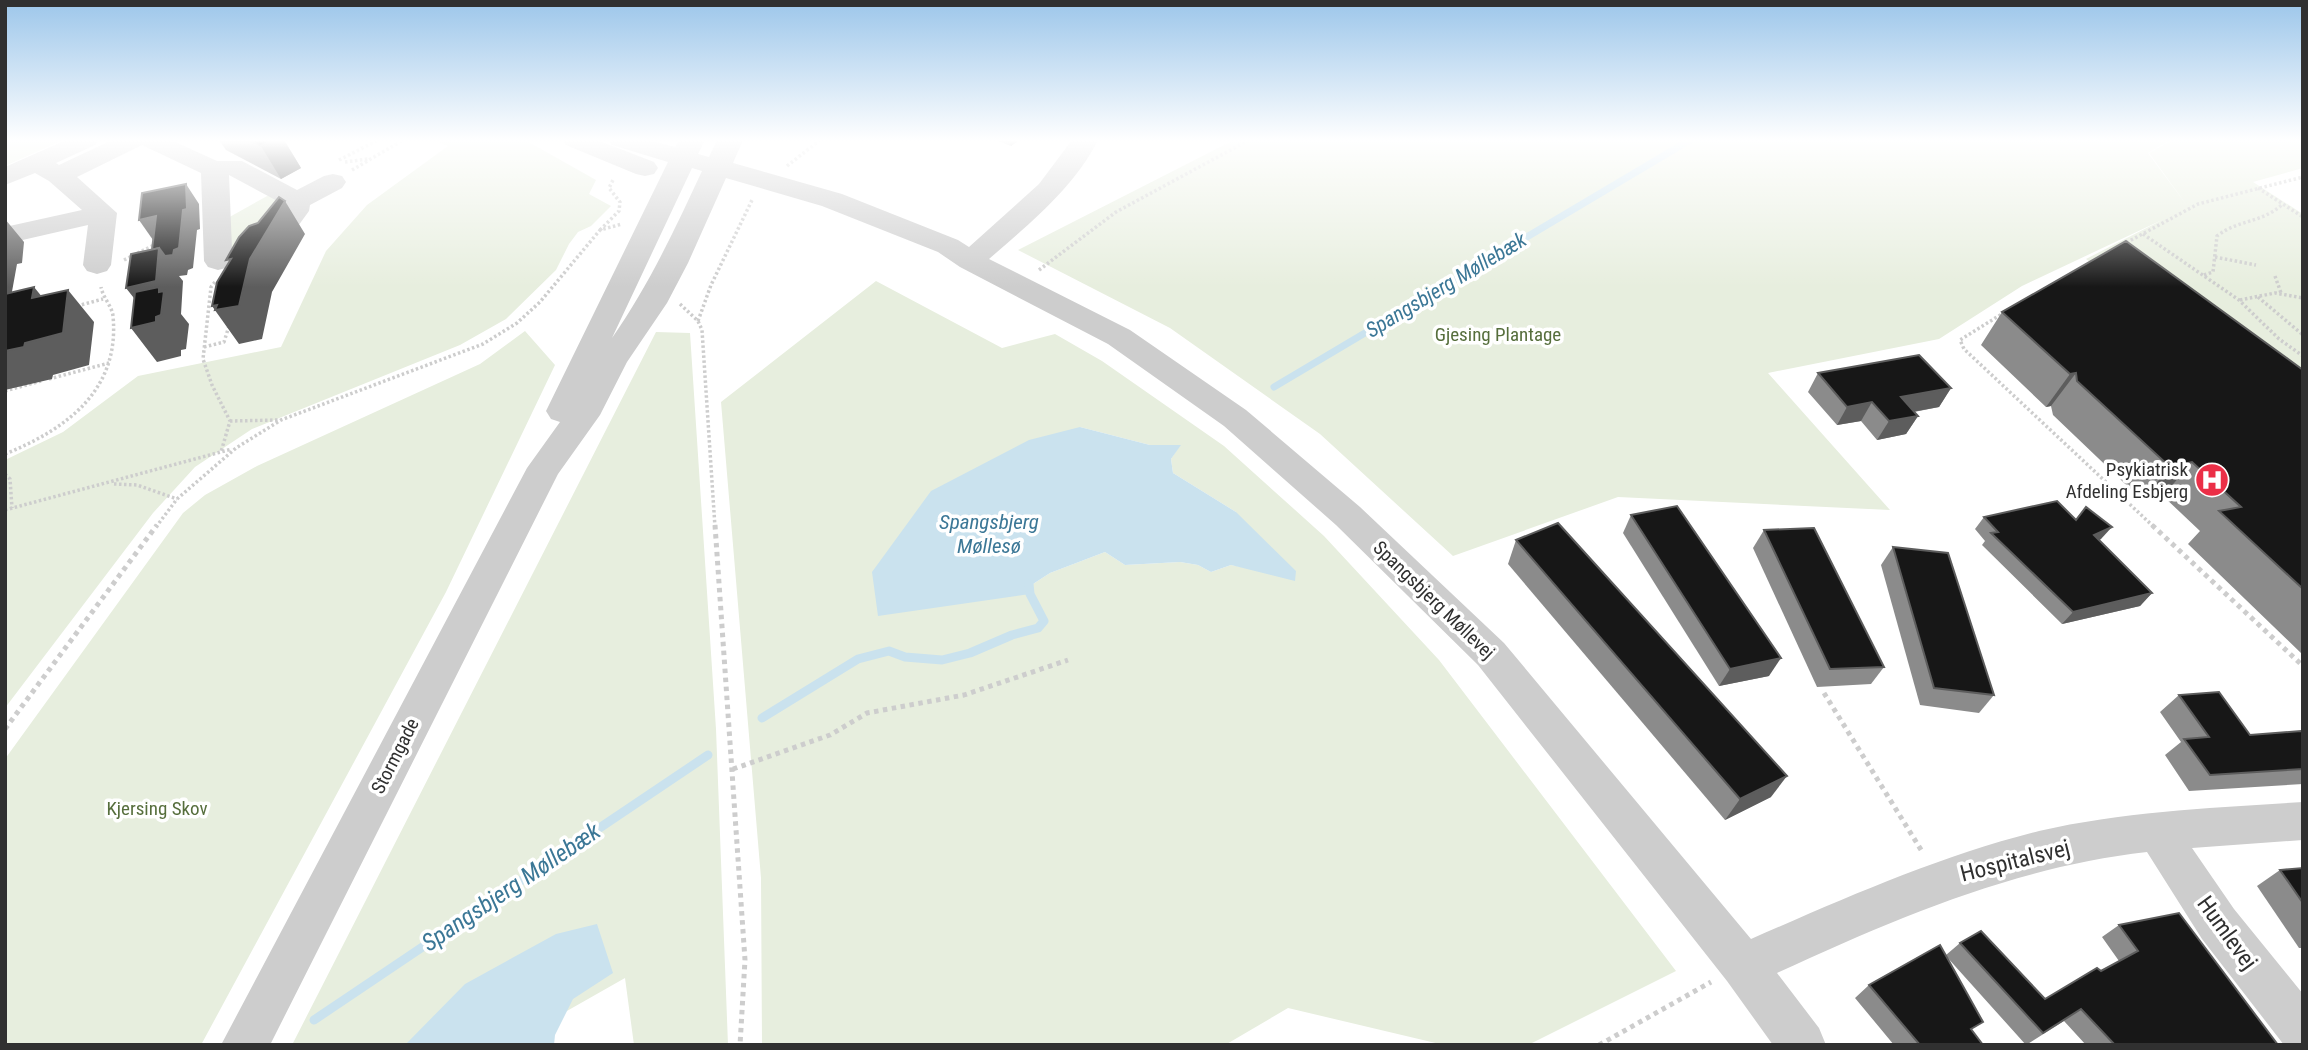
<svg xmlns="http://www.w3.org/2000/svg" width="2308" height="1050" font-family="'Roboto Condensed',sans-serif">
<rect width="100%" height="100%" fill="#fff"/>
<!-- green -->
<g fill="#e7eede" fill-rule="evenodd">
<polygon points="5,140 63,140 5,166"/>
<polygon points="433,140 525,140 596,180 589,194 611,206 591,226 578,232 569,244 556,270 506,319 460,345 252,429 195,467 153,513 5,708 5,460 63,432 138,376 281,347 326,251 367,205 448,146"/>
<polygon points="1234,140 2170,140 2148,153 2188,207 2149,153 2173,140 2303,140 2303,168 2253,182 2303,214 2303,420 2086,259 2164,219 2022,286 1939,339 1768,373 1890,510 1618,497 1453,556 1320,434 1170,328 1018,250"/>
<polygon points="269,195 285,206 238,252 224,246 226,219"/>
<path d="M876,281L1002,348L1055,334L1102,361L1224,446L1324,536L1439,660L1676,971L1528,1045H1444L1288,1008L1225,1045H762L761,878L721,402ZM1080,427L1150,445H1180L1171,459L1173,473L1236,512L1247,568L1231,565L1211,572L1198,565L1180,562L1125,565L1105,552L1050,573L1033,584Z"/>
<polygon points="525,331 555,365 446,592 201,1045 5,1045 5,759 183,513 205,495 257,466 480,364"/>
<polygon points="656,332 690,333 716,729 728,1045 634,1045 625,978 507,1045 292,1045"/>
</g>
<!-- water -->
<g fill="#cae2ee">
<polygon points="1080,427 1150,445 1181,445 1171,459 1173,473 1236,512 1296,571 1295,581 1231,565 1211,572 1198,565 1180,562 1125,565 1105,552 1050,573 1033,584 1030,594 878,616 872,572 931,491 1029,440"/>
<polygon points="597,924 613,973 573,999 555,1035 554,1045 405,1045 465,984 556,934"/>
</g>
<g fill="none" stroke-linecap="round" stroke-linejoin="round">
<!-- stream-far1 -->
<polyline stroke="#cae2ee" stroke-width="7" points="1274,387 1690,140"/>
<!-- stream -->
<g stroke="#cae2ee" stroke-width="9">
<polyline points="762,718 858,659 889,651 905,657 942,660 970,653 1012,635 1038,628 1044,621 1030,594 1029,584"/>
<polyline points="314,1020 708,755"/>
</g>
<!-- path-far1 -->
<g stroke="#cdcdcd" stroke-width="3.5" stroke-dasharray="2.5 2.5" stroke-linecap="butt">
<polyline points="339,160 378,140"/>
<polyline points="345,162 368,159"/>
<polyline points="787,166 820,140"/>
<polyline points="352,170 403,140"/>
<polyline points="2258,188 2303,217"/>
<polyline points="600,230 619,211 620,202 609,188 614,178"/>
<polyline points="2143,234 2239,300 2279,339 2303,356"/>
<polyline points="2122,245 2198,204 2303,177"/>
<polyline points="2215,257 2256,265"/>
<polyline points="124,260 154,245"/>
<polyline points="1039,270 1116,212 1249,140"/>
<path d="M2204,275L2213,272L2217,236C2239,219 2260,224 2283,204"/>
<polyline points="2275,276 2281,293"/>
<polyline points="215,282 211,287 203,359 212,385 230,421 221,452"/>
<polyline points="2258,297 2303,335"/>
<polyline points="2240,300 2275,293 2303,298"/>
<polyline points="680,304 698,321 702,330 715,527"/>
<polyline points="77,306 103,299"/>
<polyline points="2005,312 1960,340 1964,349 2154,527"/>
<polyline points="698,321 711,285 752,200"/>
<polyline points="204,347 224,342 229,326"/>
<polyline points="49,379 109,363"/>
<polyline points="5,391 41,381"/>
<polyline points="230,421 278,420"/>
<path d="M5,454C67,429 120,390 113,316C112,306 103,298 101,287"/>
<polyline points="5,474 10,479 12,508"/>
<polyline points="114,484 137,485 177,499"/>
<polyline points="5,510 232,449"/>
<polyline points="156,527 177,499 236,448 281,420 483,344 517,323 540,302 600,230 622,224"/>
</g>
<!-- path -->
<g stroke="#cdcdcd" stroke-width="5" stroke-dasharray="4.5 4.5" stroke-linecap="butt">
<polyline points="715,525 745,960 740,1045"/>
<polyline points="2152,525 2303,666"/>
<polyline points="1824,693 1923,853"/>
<polyline points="5,729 157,525"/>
<polyline points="733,769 830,735 867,713 964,695 1068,660"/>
<polyline points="1599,1045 1711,982"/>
</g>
<!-- minor -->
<g fill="#cdcdcd" fill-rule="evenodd">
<path d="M66,140H99L95,145L56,163L59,165L112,140H171L217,161H242L297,190L324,176L333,174L342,176L346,182L342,188L310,205L309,211L277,255L218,270L208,267L204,261L201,173L142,145L77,177L117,213L111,265L107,271L97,274L87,271L83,265L88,225L5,244V227L82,210L49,181L35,173L5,185V167ZM229,175L283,204L281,210L257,243L232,249Z"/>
<polygon points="562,140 597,140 654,162 658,168 654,174 645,176 636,174 566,145"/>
<path d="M608,140H648L675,147L679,140H705L698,154L709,157L717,140H743L733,163L842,194L958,240L969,247L1039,184L1072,140H1098C1074,188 1029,224 989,259L1130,330L1246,410L1360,507L1504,643L1751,939C1845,898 1939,856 2039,831C2126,811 2214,808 2303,802V840L2192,848L2234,909L2303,994V1045H2284L2202,939L2147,852C2015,867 1896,918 1777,973L1819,1028L1826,1045H1773L1727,981L1478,665L1336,525L1224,426L1108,344L960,267L938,252L822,206L726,178L688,263L667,303L627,362L600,415L558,474L270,1045H221L527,468L560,422L551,419L546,411L668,162L612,145ZM692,168L702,171C675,229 649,285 612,338Z"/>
</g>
</g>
<!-- wall -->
<g fill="#8b8b8b">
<polygon points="219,140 284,140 301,168 281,179 226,150"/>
<polygon points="996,140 1019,140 1011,146"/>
<polygon points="2002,312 2303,370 2303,655 2188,544 2200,531 2163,496 2142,500 2053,415 2051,406 2046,407 1981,345"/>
<polygon points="1818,373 1951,388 1939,407 1914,412 1918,416 1906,434 1877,440 1861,421 1837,425 1808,392"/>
<polygon points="2086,507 2101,539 2099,540 2152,593 2140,606 2062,624 1982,545 1985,541 1975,529 1984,517 2075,520"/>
<polygon points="1631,515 1769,676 1719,686 1623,533"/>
<polygon points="1764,530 1884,667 1871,684 1817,687 1753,548"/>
<polygon points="1516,540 1771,797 1725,820 1508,564"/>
<polygon points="1893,547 1994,695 1979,713 1920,705 1881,565"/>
<polygon points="2179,695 2250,735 2303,732 2303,784 2189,791 2165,755 2181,742 2160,712"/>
<polygon points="2303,868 2303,948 2299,948 2257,886 2280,870"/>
<polygon points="2119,925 2278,1045 2086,1045 2064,1021 2026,1045 1946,956 1972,1030 1983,1045 1894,1045 1855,998 1869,985 1946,955 1960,943 2045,999 2119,961 2102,937"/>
</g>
<!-- shaded-wall -->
<g fill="#5d5d5d">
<polygon points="273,140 284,140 301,168 281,179 261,146"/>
<polygon points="1010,140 1019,140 1011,146"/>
<polygon points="186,184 199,204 200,229 197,230 193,268 188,270 187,275 179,276 183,281 181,314 189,324 186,349 181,350 181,356 157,362 131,328 152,321 126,288 159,248"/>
<polygon points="285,201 305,234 272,292 262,339 239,344 212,306 250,259"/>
<polygon points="156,216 153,240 139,220"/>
<polygon points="5,219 24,242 22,263 17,264 5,330"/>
<polygon points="34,287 60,319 32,298"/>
<polygon points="68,290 94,322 89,365 53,375 52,379 5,390 5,351"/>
<polygon points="2076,373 2051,406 2046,407 2070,374"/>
<polygon points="1951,388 1939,407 1890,416 1901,397"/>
<polygon points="1872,402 1861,421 1837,425 1847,407"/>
<polygon points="1918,416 1906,434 1877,440 1889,421"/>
<polygon points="2192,462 2163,496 2142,500 2170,467"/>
<polygon points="2112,527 2101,539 2084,547 2094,535"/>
<polygon points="2152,593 2140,606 2062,624 2073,612"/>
<polygon points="1781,658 1769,676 1719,686 1730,669"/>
<polygon points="1787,776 1771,797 1725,820 1740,799"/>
</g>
<!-- building -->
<g fill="#171717" stroke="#5d5d5d" stroke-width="2">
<polygon points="249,140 273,140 261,146"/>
<polygon points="186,184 187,209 183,210 179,248 174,250 173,255 165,256 159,248 152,250 156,216 139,220 142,193"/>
<polygon points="279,197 285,201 250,259 239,306 215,310 217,305 212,306 217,282 231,259 226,260 239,237 249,226 258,223"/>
<polygon points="2126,241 2303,370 2303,589 2219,511 2241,507 2192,462 2170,467 2077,381 2076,373 2070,374 2002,312"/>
<polygon points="159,248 156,281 126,288 131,254"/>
<polygon points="34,287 32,298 68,290 63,333 25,343 24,347 5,351 5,294"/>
<polygon points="159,287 159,292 164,291 161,315 156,317 156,322 131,328 135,292"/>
<polygon points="1919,355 1951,388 1901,397 1918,416 1889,421 1872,402 1847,407 1818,373"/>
<polygon points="2057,501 2076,520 2086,507 2112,527 2094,535 2152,593 2073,612 1991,533 1998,532 1984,517"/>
<polygon points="1677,506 1781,658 1730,669 1631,515"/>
<polygon points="1558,523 1787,776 1740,799 1516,540"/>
<polygon points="1814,528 1884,667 1830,669 1764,530"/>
<polygon points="1893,547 1948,553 1994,695 1934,688"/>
<polygon points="2219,692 2250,735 2301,731 2303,732 2303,769 2210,775 2184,739 2209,737 2179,695"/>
<polygon points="2303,868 2303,903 2280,870"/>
<polygon points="2179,913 2278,1045 2115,1045 2081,1009 2043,1033 1960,943 1981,931 2045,999 2097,968 2101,971 2138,951 2119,925"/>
<polygon points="1940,945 1983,1022 1971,1029 1983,1045 1920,1045 1869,985"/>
</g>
<!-- sky -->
<linearGradient id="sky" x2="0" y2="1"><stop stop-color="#9cc6ea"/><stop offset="0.49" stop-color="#fff"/><stop offset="1" stop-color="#fff" stop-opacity="0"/></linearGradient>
<rect width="2308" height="287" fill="url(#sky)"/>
<!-- icons -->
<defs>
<g id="hospital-disc" transform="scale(1.75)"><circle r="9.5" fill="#eb2f47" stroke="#fff"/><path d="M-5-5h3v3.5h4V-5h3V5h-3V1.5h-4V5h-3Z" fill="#fff"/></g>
</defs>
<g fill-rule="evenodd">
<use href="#hospital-disc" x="2212" y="480"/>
</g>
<g text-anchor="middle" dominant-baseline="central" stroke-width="7" stroke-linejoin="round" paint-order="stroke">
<!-- park labels -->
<g font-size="19" fill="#566e3c" stroke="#fff">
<text x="1498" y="334">Gjesing Plantage</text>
<text x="157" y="808">Kjersing Skov</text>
</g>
<!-- poi labels -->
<g font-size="19" fill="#303030" stroke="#fff" text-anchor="end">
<text x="2188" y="469">Psykiatrisk<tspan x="2188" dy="22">Afdeling Esbjerg</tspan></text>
</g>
<!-- street labels -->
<g font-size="19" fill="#303030" stroke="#fff">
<text transform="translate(1434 600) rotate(44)">Spangsbjerg Møllevej</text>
<text transform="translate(395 756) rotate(-63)">Stormgade</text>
</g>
<!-- water labels -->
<g font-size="21" font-style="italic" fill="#3b7796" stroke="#fff">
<text transform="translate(1446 285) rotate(-31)">Spangsbjerg Møllebæk</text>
<text x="989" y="522">Spangsbjerg<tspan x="989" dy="24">Møllesø</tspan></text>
</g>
<!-- near-street labels -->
<g font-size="23" fill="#303030" stroke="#fff">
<text transform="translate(2015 861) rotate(-14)">Hospitalsvej</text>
<text transform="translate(2227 933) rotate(54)">Humlevej</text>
</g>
<!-- near-water labels -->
<g font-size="24" font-style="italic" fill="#3b7796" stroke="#fff">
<text transform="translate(511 887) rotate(-34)">Spangsbjerg Møllebæk</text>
</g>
</g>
<!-- border -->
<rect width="2308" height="1050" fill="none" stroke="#303030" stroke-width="14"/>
</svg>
